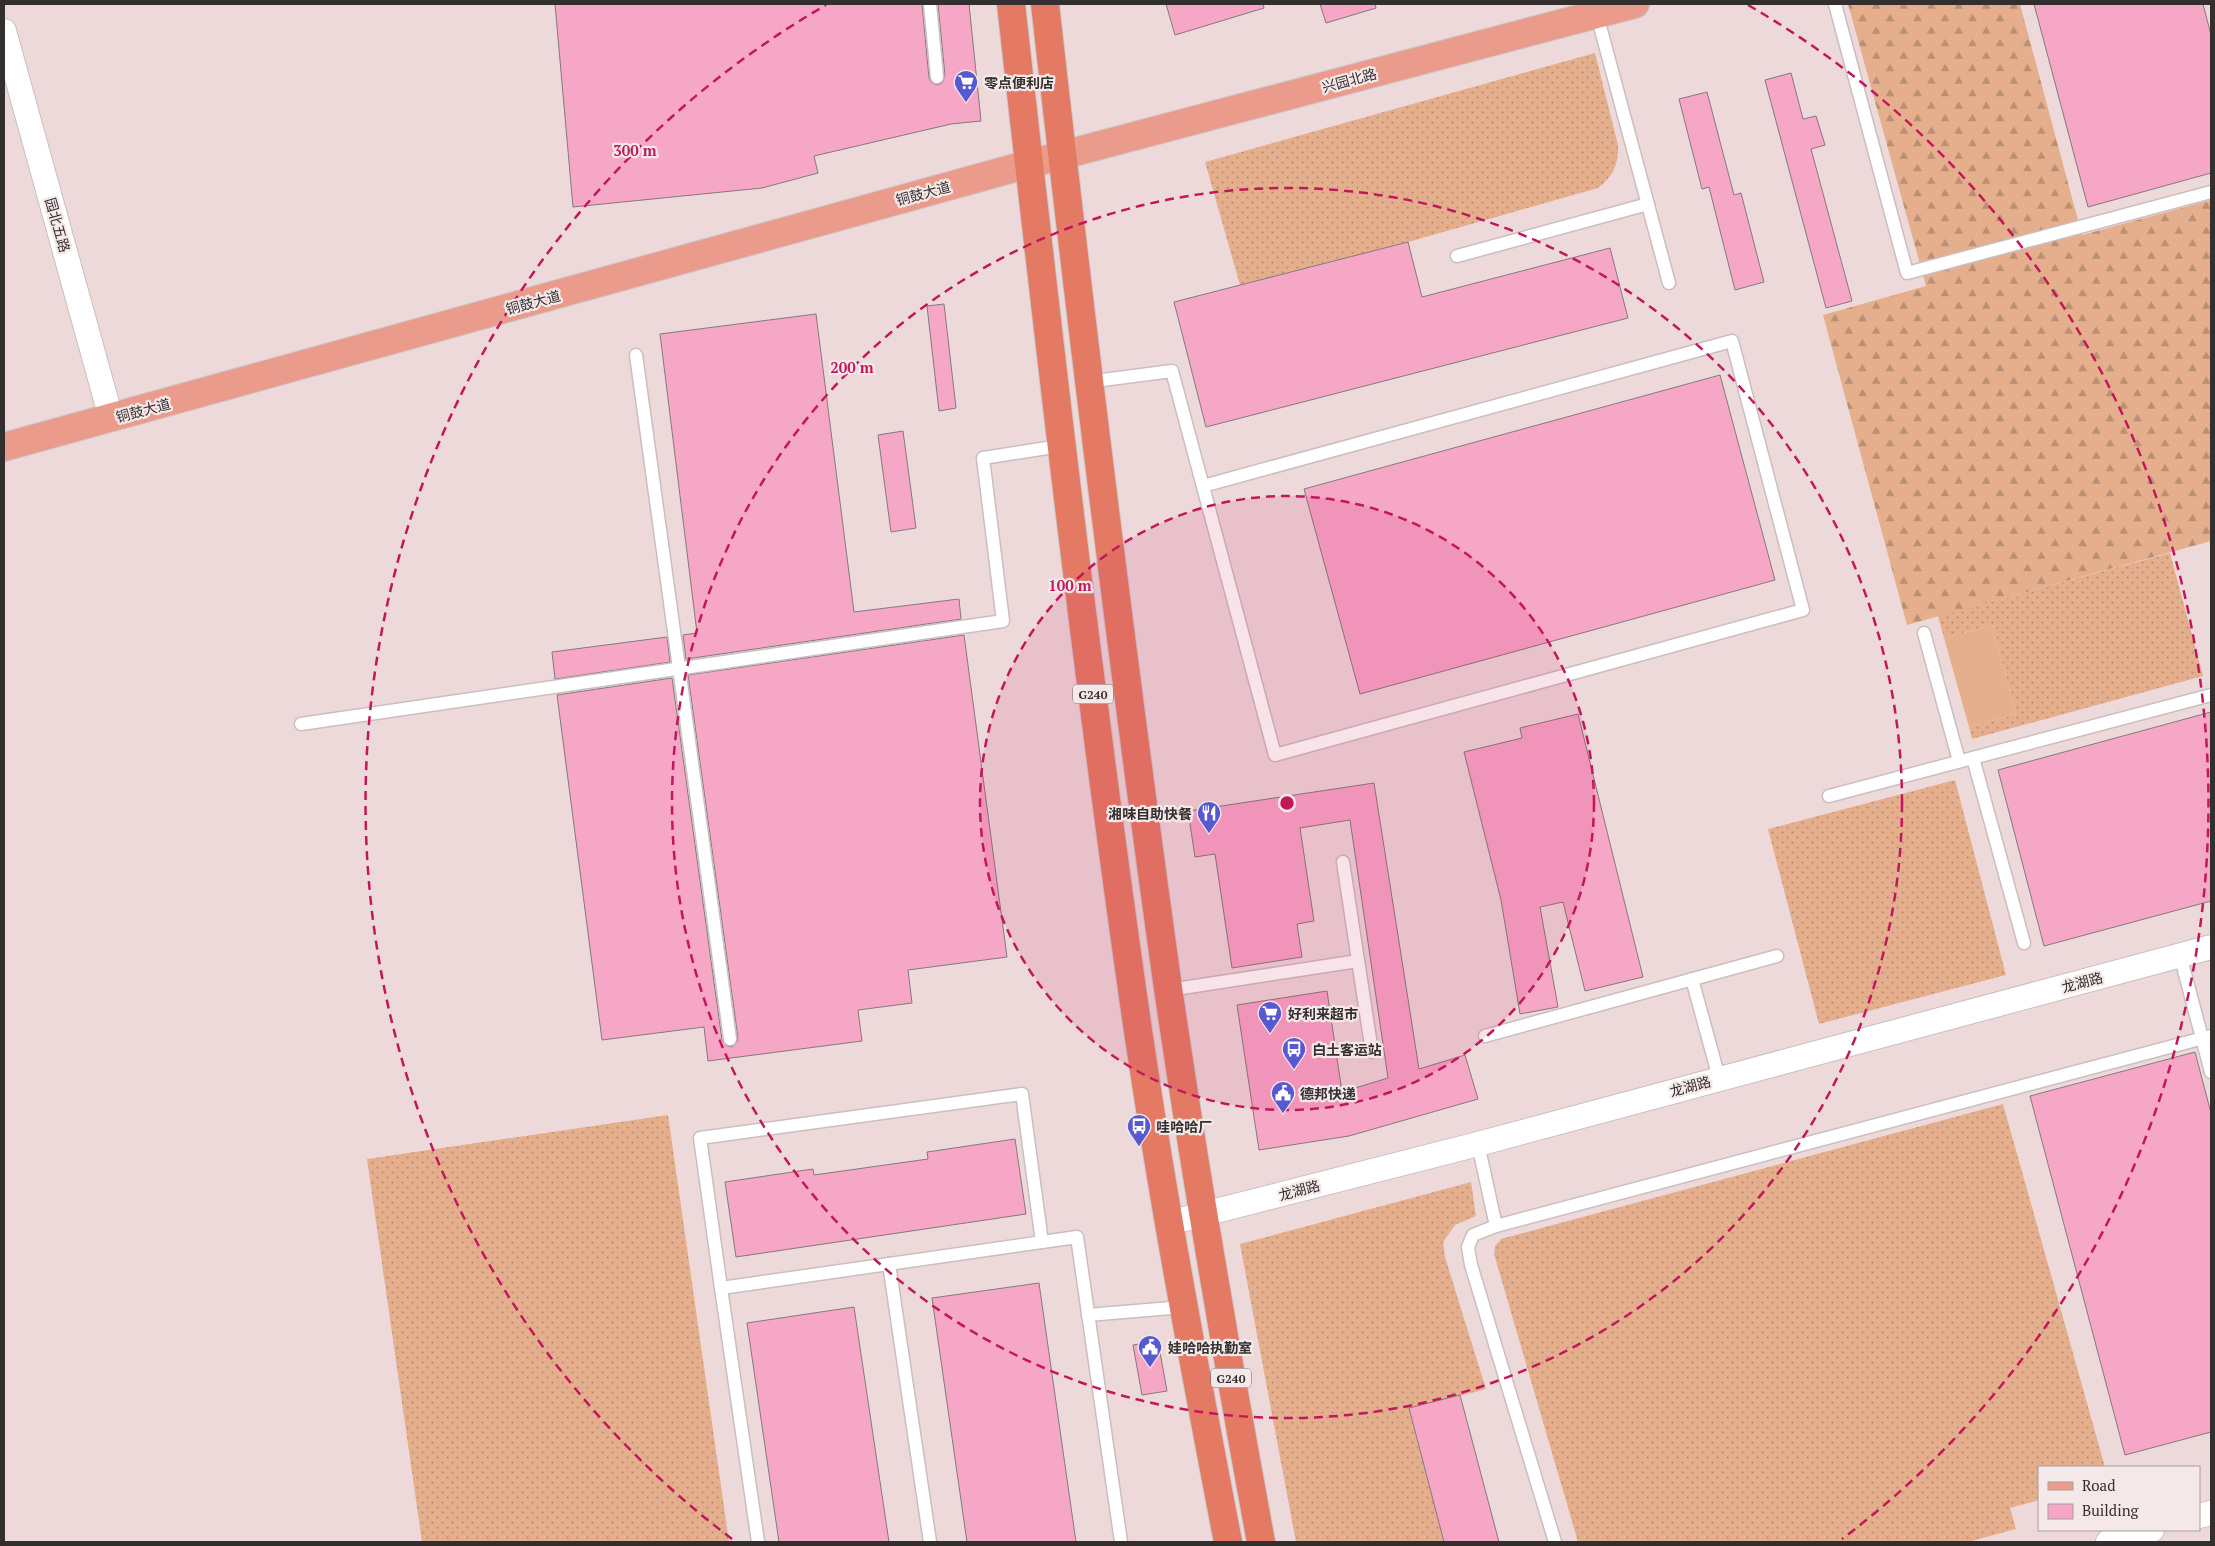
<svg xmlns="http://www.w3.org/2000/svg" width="2215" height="1546" font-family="'PT Serif','Noto Sans SC',serif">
<defs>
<pattern id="grass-dots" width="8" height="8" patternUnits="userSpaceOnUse" patternTransform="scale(1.25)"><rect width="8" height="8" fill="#e5af8e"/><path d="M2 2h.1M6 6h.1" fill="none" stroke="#ba8f74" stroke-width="1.8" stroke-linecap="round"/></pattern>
<pattern id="forest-firs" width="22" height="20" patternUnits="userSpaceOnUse" patternTransform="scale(1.25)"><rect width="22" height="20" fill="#e5af8e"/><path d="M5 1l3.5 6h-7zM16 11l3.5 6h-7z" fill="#ba8f74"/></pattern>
</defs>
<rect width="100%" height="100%" fill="#f5e8e9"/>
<!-- built -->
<path fill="#eed9da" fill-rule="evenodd" d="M4,4H2211V1542H4ZM2039,1467H2199V1530H2039Z"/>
<!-- grass -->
<g fill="url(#grass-dots)">
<path d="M1595,53L1618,145C1619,164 1613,176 1598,188L1408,242L1240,285L1205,162Z"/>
<polygon points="2170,553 2203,676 1972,739 1969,727 2016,714 1992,625 1944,638 1938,616"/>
<polygon points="1955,780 2006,975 1819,1024 1768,829"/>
<polygon points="2003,1104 2105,1467 2039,1467 2039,1500 2010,1508 2016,1529 1968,1542 1578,1542 1494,1254 1495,1246 1501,1239"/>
<polygon points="668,1115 729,1542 422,1542 367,1159"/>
<polygon points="1471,1182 1476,1216 1455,1225 1443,1242 1445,1257 1486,1389 1409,1409 1444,1542 1296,1542 1240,1244"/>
</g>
<!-- forest -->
<polygon fill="url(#forest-firs)" points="1848,4 2020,4 2082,235 2211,200 2211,541 1907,625 1823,315 1926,286"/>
<!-- pitch -->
<polygon fill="#e5af8e" points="1992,625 2016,714 1969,727 1944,638"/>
<!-- building -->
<g fill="#f6a7c6" stroke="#83797c">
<polygon points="555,4 922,4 929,78 931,82 937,85 942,83 945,76 938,4 969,4 981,121 951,124 814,156 818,173 762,188 573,207"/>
<polygon points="1166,4 1263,4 1264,8 1175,35"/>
<polygon points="1320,4 1375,4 1376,8 1326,23"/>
<polygon points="2034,4 2203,4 2211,35 2211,173 2088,207"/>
<polygon points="1791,73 1803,119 1816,116 1825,145 1811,149 1852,301 1826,308 1765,80"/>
<polygon points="1707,92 1734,195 1741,193 1764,282 1735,290 1709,187 1702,189 1679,99"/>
<polygon points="1408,242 1422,297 1610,248 1628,318 1206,427 1174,302"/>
<polygon points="944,304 956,408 939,411 927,306"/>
<polygon points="816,314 854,612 959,599 961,619 686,659 683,635 697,633 660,334"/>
<polygon points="1720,375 1775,580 1360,694 1304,489"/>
<polygon points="903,431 916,528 891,532 878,435"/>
<polygon points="964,635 1007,957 908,970 912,1003 858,1010 862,1041 708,1061 704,1027 602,1040 557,695 672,678 722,1040 727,1046 732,1047 737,1042 738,1038 688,675"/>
<polygon points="667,637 670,662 555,679 552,652"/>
<polygon points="2211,712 2211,901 2044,946 1998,770"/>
<polygon points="1578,714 1643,977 1585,991 1563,902 1540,907 1558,1007 1520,1014 1501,900 1464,752 1522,738 1520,728"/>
<polygon points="1374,783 1419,1069 1465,1055 1478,1099 1349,1136 1259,1150 1237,1005 1327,991 1342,1092 1388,1078 1350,820 1300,828 1314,921 1297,924 1302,957 1232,968 1215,854 1195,857 1188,811"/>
<polygon points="2195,1052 2211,1113 2211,1432 2125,1455 2030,1096"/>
<polygon points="1015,1139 1026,1214 736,1257 725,1182 813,1169 814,1175 928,1159 927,1152"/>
<polygon points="1039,1283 1076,1542 967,1542 932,1298"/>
<polygon points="854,1307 889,1542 779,1542 747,1323"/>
<polygon points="1158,1341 1167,1391 1142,1395 1133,1345"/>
<polygon points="1460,1395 1499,1542 1444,1542 1409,1408"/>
</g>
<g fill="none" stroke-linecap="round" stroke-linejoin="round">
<!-- service casing -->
<g stroke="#cbbebf" stroke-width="15">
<g id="service">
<polyline points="930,4 937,77"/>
<polyline points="1835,4 1907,273 2211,192"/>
<polyline points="1597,15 1669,283"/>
<polyline points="1457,256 1648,204"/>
<polyline points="636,355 730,1039"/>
<polyline points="1087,382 1172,371 1275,755 1803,610 1732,341 1203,486"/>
<polyline points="1924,633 1959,761"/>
<polyline points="301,724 1003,621 983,458 1060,446"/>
<polyline points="1973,758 2024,943"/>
<polyline points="1829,796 2211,695"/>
<polyline points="1343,862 1372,1052"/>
<polyline points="2180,955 2211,1072"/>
<polyline points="1692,979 1719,1078"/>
<polyline points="1169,990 1358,961"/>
<polyline points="1485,1036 1777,956"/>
<polyline points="1478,1144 1496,1226"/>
<polyline points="889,1264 930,1542"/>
<polyline points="721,1288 700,1138 1022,1094 1042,1242"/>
<polyline points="1088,1315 1183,1307"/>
<polyline points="758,1542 721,1288 1077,1237 1121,1542"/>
<polyline points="1555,1542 1471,1265 1468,1247 1473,1235 1496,1226 2211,1036"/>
</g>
</g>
<!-- minor casing -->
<g stroke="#cbbebf" stroke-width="26">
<g id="minor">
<polyline points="4,31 111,418"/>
<polyline points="1169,1223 1478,1144 2211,947"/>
<polyline points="2199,1516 2211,1513"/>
<polyline points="2108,1542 2152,1530"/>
</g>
</g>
<!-- primary casing -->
<g stroke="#cac9c9" stroke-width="30">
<polyline id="primary" points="4,447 1029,164 1635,4"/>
</g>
<!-- trunk casing -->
<g stroke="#cac9c9" stroke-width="30">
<g id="trunk">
<path d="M1011,4C1048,335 1086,666 1133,996C1159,1179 1193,1361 1228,1542"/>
<path d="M1045,4C1082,332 1122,660 1168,988C1195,1173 1227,1358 1261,1542"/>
</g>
</g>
<!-- service -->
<use href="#service" stroke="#fff" stroke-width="12"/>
<!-- minor -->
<use href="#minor" stroke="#fff" stroke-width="24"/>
<!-- primary -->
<use href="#primary" stroke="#eb9b8b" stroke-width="28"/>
<!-- trunk -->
<use href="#trunk" stroke="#e47a64" stroke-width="28"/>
</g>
<!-- distance rings -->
<circle cx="1287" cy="803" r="307" fill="#c2185b" fill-opacity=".12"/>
<g fill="none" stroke="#c2185b" stroke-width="2.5" stroke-dasharray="9 6">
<circle cx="1287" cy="803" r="307"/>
<circle cx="1287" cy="803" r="615"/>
<path d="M732 1539A922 922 0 0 1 826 5M1748 5A922 922 0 0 1 1842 1539"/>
</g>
<!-- icons -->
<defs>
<g id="supermarket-pin" transform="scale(1.25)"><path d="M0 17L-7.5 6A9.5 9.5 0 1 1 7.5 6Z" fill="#5659d0" stroke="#f5e8e9"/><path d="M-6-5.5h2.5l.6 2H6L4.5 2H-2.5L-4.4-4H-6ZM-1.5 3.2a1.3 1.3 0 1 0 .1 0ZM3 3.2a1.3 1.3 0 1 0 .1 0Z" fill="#fff"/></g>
<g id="restaurant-pin" transform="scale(1.25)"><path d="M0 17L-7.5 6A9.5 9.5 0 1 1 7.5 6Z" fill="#5659d0" stroke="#f5e8e9"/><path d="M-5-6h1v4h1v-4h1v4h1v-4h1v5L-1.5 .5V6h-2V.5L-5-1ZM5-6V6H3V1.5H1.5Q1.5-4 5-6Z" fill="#fff"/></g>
<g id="bus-pin" transform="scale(1.25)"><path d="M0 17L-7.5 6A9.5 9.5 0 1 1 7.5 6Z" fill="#5659d0" stroke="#f5e8e9"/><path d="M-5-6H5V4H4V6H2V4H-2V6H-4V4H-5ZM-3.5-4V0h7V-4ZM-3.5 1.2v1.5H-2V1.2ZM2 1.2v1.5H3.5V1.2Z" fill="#fff"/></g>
<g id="civic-pin" transform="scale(1.25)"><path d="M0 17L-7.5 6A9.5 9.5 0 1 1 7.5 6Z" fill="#5659d0" stroke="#f5e8e9"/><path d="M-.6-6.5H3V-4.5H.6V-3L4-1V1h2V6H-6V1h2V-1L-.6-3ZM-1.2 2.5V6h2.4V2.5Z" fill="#fff"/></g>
</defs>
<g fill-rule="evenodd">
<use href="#supermarket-pin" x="966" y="82"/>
<use href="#restaurant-pin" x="1209" y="813"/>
<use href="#supermarket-pin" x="1270" y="1013"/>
<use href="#bus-pin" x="1294" y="1049"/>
<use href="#civic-pin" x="1283" y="1093"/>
<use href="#bus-pin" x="1139" y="1126"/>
<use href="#civic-pin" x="1150" y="1347"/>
</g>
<g text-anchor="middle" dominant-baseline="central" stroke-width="4.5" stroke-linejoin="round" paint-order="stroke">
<!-- shield labels -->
<g fill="#f5e8e9" stroke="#6e6667" stroke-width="1">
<rect x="1073" y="684.5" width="40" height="19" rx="4"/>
<rect x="1211" y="1368.5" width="40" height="19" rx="4"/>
</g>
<g font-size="12" font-weight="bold" fill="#342f2f">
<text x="1093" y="694">G240</text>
<text x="1231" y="1378">G240</text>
</g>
<!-- street labels -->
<g font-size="14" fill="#342f2f" stroke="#f5e8e9">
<text transform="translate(1349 80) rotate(-15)">兴园北路</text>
<text transform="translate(923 193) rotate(-15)">铜鼓大道</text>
<text transform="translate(58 225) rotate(74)">园北五路</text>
<text transform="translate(533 302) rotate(-15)">铜鼓大道</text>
<text transform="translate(143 410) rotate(-15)">铜鼓大道</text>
<text transform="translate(2082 982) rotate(-15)">龙湖路</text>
<text transform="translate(1690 1086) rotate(-15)">龙湖路</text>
<text transform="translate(1299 1190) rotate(-15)">龙湖路</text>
</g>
<!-- poi labels -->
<g font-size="14" font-weight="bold" fill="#342f2f" stroke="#f5e8e9" text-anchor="start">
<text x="984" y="82">零点便利店</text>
<text x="1192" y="813" text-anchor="end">湘味自助快餐</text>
<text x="1288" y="1013">好利来超市</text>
<text x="1312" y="1049">白土客运站</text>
<text x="1300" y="1093">德邦快递</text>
<text x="1156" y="1126">哇哈哈厂</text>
<text x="1168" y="1347">娃哈哈执勤室</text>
</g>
</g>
<circle cx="1287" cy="803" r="8" fill="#c2185b" stroke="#f5e8e9" stroke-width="2.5"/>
<g font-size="15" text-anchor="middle" font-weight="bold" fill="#c2185b" stroke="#f5e8e9" stroke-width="4.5" stroke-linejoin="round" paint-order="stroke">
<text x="635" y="156">300 m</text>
<text x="852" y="373">200 m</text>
<text x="1070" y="591">100 m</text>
</g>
<!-- border -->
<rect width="2215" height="1546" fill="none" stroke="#342f2f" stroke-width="10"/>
<!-- legend -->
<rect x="2038" y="1466" width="162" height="65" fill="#f5e8e9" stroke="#a89e9f"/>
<rect x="2048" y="1482" width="25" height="8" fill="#eb9b8b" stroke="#a89e9f"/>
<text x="2082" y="1491" font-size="15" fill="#342f2f">Road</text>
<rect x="2048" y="1504" width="25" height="15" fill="#f6a7c6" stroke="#a89e9f"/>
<text x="2082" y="1516" font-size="15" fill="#342f2f">Building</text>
</svg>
